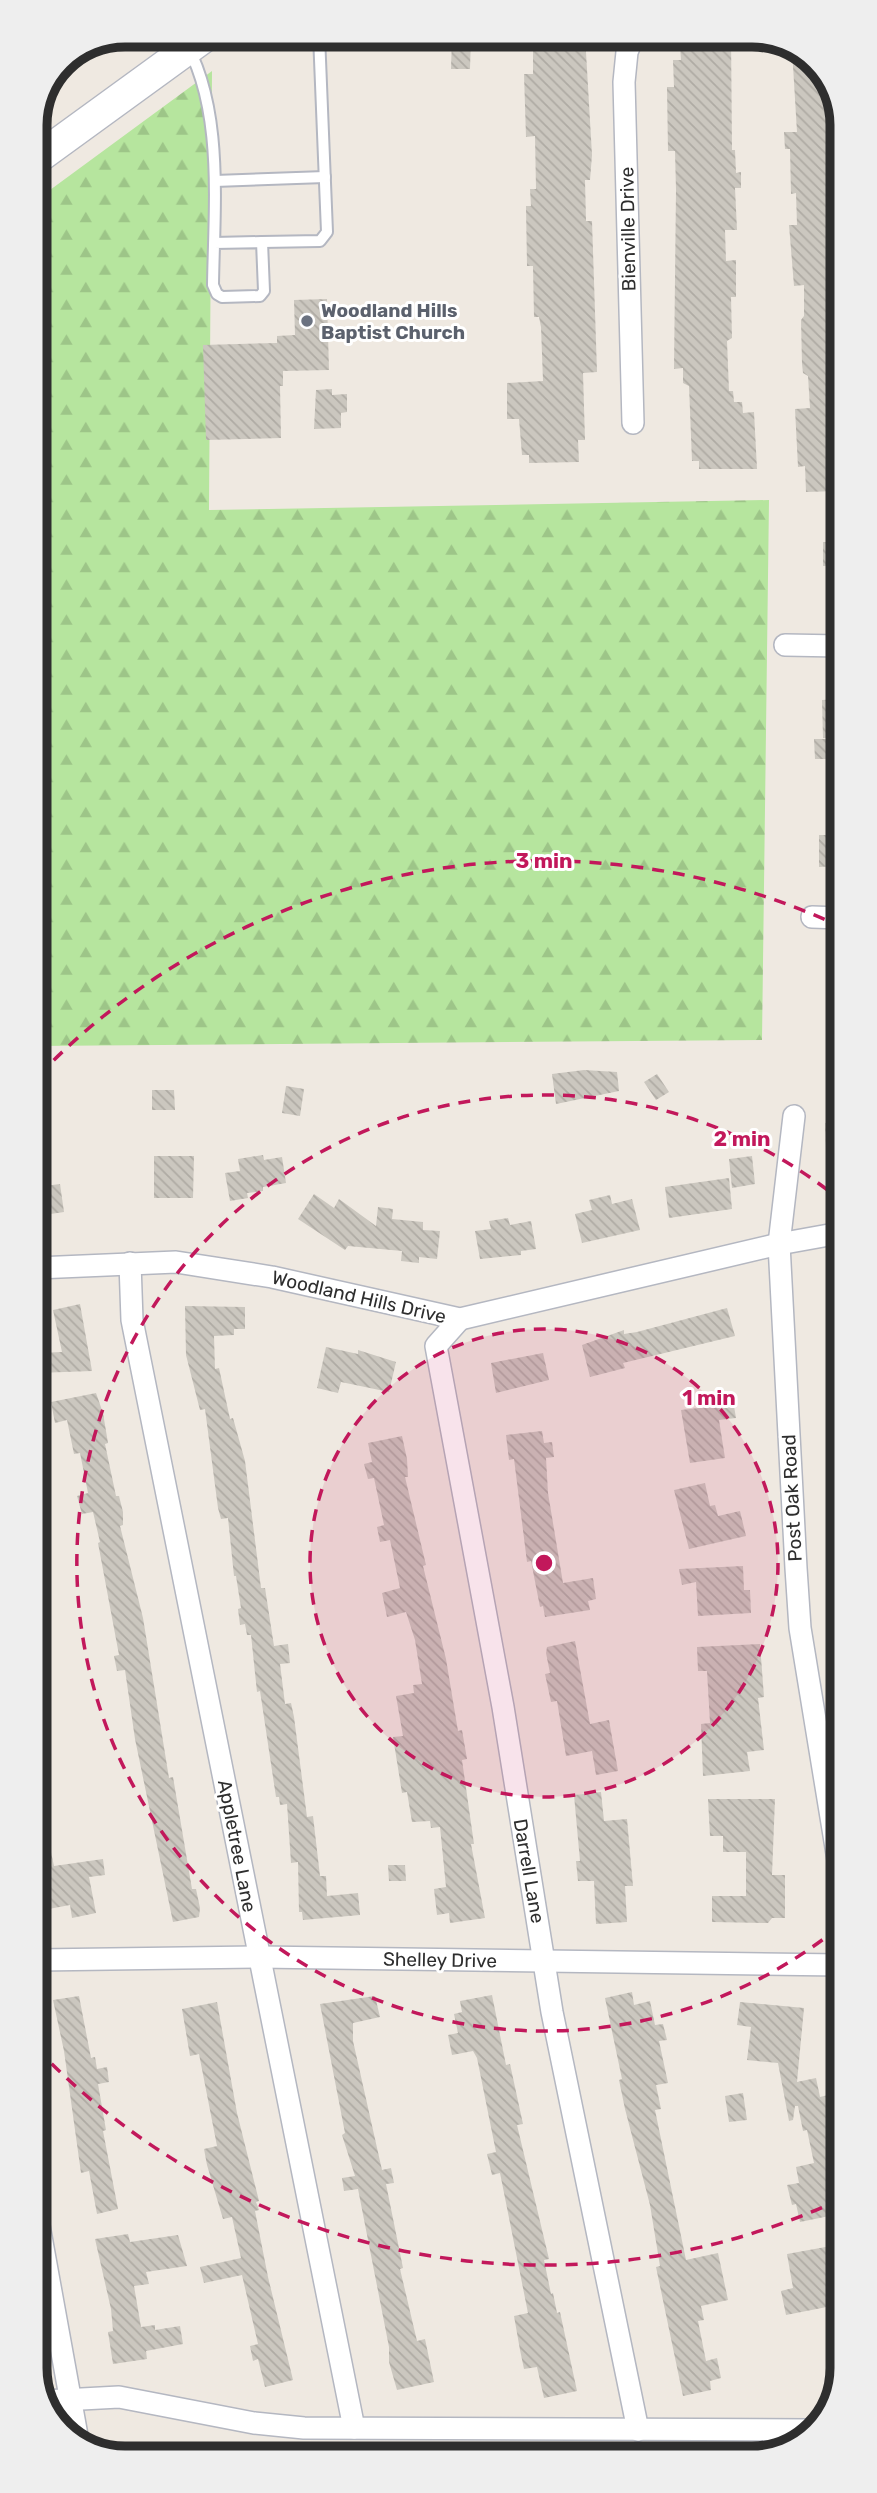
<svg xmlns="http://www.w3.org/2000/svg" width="877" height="2493" font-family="Rubik,sans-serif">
<defs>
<pattern id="forest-firs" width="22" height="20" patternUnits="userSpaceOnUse" patternTransform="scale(1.75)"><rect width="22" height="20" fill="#b6e59e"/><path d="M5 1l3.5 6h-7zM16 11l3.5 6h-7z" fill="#9dc588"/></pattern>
<pattern id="building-back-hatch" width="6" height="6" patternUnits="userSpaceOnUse" patternTransform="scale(1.75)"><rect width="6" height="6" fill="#cbc7bf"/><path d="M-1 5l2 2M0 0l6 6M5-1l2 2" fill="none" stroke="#afaba4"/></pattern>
</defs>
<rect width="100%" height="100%" fill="#efe9e1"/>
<!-- forest -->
<polygon fill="url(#forest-firs)" points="212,71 209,510 769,500 762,1040 36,1046 35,201"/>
<!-- building -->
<g fill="url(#building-back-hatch)">
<polygon points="452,35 471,35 470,69 451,69"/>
<polygon points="523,35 585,35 592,155 590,180 585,180 586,221 592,221 597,372 583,373 585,440 578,440 579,462 529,463 529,455 522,455 519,419 507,419 507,383 543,381 541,327 539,317 534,317 533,266 527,266 526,206 531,206 530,189 536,189 535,136 526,137 524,74 533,74 533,48"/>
<polygon points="686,35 731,35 732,150 735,150 736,173 741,172 741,188 735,188 737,230 725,230 726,261 736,260 736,297 731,297 732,338 727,341 729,391 733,391 734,402 742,402 743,413 754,412 757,469 699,469 699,461 692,461 689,386 683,383 683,368 674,369 676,190 675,151 668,151 667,87 674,87 673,60 681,60 680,46 686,40"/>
<polygon points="792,49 811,57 839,102 839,491 806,492 805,466 798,467 795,409 810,408 808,376 803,373 802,364 801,320 804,316 804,285 794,286 789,225 797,225 796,193 791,194 790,149 785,149 784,132 797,132"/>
<polygon points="327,299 329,370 283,371 283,386 280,386 281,438 206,440 203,345 277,343 277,336 295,335 294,300"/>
<polygon points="332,389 332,395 347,394 347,412 341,413 341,428 314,429 316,390"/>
<polygon points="823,542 839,543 839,566 823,566"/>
<polygon points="840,699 840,738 823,738 822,700"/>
<polygon points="814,739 834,739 834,759 815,759"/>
<polygon points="819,835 840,835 840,866 819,867"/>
<polygon points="584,1070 617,1072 619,1091 556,1104 552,1074"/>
<polygon points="657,1074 669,1092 656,1100 644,1082"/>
<polygon points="286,1086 304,1089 300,1116 282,1113"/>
<polygon points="152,1090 174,1090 175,1110 152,1110"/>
<polygon points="840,1121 840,1197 828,1198 825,1123"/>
<polygon points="263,1155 264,1160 282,1157 286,1183 263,1187 263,1191 247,1193 248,1198 230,1201 225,1173 240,1171 238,1159"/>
<polygon points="154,1156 194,1156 193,1198 154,1198"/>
<polygon points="752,1156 755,1184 732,1188 729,1159"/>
<polygon points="729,1178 732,1209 669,1218 665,1187"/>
<polygon points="60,1184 64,1212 37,1216 37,1187"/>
<polygon points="314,1194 334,1208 339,1199 376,1226 378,1207 393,1209 392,1219 423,1222 423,1230 440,1231 437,1259 419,1257 419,1263 401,1261 402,1251 348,1246 345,1250 298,1219"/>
<polygon points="610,1195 612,1204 632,1199 640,1230 582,1243 575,1214 592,1210 589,1200"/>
<polygon points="508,1218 510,1225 531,1221 536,1249 521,1251 521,1255 480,1259 475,1231 491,1229 489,1221"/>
<polygon points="80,1304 92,1371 37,1373 37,1353 62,1352 53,1310"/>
<polygon points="185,1306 245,1307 245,1329 234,1329 234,1335 214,1336 215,1369 219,1368 230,1419 233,1418 245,1461 261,1588 265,1588 274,1646 288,1644 290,1663 280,1664 285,1704 291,1703 294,1717 307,1817 313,1816 320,1876 326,1876 327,1896 358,1893 360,1915 303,1920 302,1912 299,1912 298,1862 291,1863 287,1804 280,1805 279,1797 276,1797 260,1691 257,1692 251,1635 247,1635 245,1624 240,1625 238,1609 241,1608 236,1576 234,1576 228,1518 221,1519 218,1508 205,1409 200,1410 186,1355"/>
<polygon points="727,1308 735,1336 623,1363 625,1368 590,1377 582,1345 624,1330 624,1334 637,1332"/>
<polygon points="326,1347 358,1354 358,1350 396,1362 389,1392 341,1382 338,1393 317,1388"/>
<polygon points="543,1353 549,1380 496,1393 491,1363"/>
<polygon points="96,1393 103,1413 108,1443 105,1444 116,1496 119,1496 123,1512 123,1525 120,1526 143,1618 169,1778 173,1777 192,1889 196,1889 200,1908 199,1917 173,1922 135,1739 125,1670 117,1671 114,1656 119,1655 98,1543 100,1542 93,1512 82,1514 77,1496 88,1493 80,1453 74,1454 67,1420 55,1423 51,1402"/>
<polygon points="732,1394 736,1418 719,1420 725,1458 690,1463 681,1410 707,1407 706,1398"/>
<polygon points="542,1431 544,1443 552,1442 554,1457 546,1458 548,1493 563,1583 593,1578 596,1599 588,1601 590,1610 545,1617 543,1606 540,1607 531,1561 527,1562 514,1459 509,1460 506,1435"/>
<polygon points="402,1436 407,1459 408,1477 405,1477 426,1565 423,1566 446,1659 458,1731 462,1730 467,1759 462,1760 474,1844 471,1844 485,1918 450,1923 449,1913 437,1915 434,1889 446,1887 440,1827 431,1828 430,1821 412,1822 407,1792 402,1793 393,1737 403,1736 396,1696 414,1693 413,1685 422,1684 415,1640 406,1612 387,1617 382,1593 400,1588 390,1540 380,1542 377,1527 384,1525 374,1478 368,1479 364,1464 372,1462 368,1443"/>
<polygon points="705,1483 710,1506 715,1505 718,1516 740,1511 746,1536 689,1549 674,1490"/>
<polygon points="743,1566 744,1590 750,1590 751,1613 698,1616 696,1582 682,1585 679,1569"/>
<polygon points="575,1641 590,1724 609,1720 618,1771 596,1775 592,1751 566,1756 557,1701 551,1702 545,1674 550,1673 546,1653 547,1647"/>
<polygon points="760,1644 764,1697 758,1698 764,1750 747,1752 750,1771 703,1776 701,1724 710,1723 707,1671 698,1671 697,1647"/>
<polygon points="601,1792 604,1821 627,1819 633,1886 625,1886 627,1922 596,1924 594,1881 578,1881 576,1861 580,1861 574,1795"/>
<polygon points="708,1799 775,1799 772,1875 785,1875 785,1918 772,1918 768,1923 712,1922 712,1896 746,1896 746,1852 723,1852 723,1836 710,1836"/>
<polygon points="37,1820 44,1820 54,1866 103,1859 105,1875 89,1877 96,1913 72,1918 70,1905 38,1911"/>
<polygon points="388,1865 405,1865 406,1881 389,1881"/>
<polygon points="632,1992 634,2005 650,2001 655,2025 663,2024 667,2040 659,2041 668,2083 656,2085 661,2109 655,2110 686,2260 718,2253 728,2300 701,2306 704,2320 698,2321 706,2361 717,2358 721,2378 710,2381 711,2390 683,2396 656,2267 660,2266 650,2205 625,2109 619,2080 622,2079 605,1998"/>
<polygon points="492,1995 506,2065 510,2064 523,2124 517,2125 549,2259 544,2260 551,2294 553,2293 557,2313 560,2312 577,2391 544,2398 537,2367 524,2369 520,2350 514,2316 528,2313 500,2173 492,2175 487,2154 496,2152 477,2058 473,2051 452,2055 448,2035 458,2033 454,2014 462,2012 460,2001"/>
<polygon points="79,1996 91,2058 95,2057 97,2069 107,2067 109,2082 98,2084 106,2130 103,2131 118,2209 97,2214 89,2171 81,2173 64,2051 53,2000"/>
<polygon points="375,1996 380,2017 353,2023 353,2041 382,2170 391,2168 394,2183 386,2184 403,2268 400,2269 417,2341 425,2339 434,2382 397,2390 389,2362 389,2347 358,2189 344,2191 342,2178 355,2176 342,2135 345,2133 320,2004"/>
<polygon points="217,2002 237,2113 259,2201 256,2202 259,2210 255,2211 268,2277 293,2380 265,2387 258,2359 253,2361 250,2346 258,2344 242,2275 204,2283 200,2267 241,2258 232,2217 223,2219 207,2165 204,2149 217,2146 199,2054 190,2056 182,2009"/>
<polygon points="740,2002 804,2008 797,2082 816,2078 820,2097 828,2095 834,2127 830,2128 833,2143 827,2144 839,2214 800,2222 796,2204 792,2205 787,2185 799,2183 796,2167 814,2163 807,2130 803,2131 798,2106 795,2106 793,2120 789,2121 778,2063 747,2060 751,2027 737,2025"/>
<polygon points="743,2093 747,2120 729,2122 725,2096"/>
<polygon points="128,2234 130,2242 178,2235 187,2266 146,2272 149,2284 134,2286 141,2327 155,2325 155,2330 180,2326 183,2344 146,2351 147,2359 113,2364 108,2332 113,2331 111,2309 95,2239"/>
<polygon points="842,2244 842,2304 786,2315 781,2291 793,2288 787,2254"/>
</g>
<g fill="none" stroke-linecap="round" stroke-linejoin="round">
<!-- service casing -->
<g stroke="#b4b7c1" stroke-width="14">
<g id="service">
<path d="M181,35C225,103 214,207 213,285L217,294L222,297L260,296L264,291L262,242L214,243"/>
<polyline points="215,181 325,177"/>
<polyline points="262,242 320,241 327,232 319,35"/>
</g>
</g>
<!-- minor casing -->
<g stroke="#b4b7c1" stroke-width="24">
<g id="minor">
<polyline points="633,423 624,82 627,52 634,35"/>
<polyline points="785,645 840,646"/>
<polyline points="812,917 840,918"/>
<polyline points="794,1116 779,1244 796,1568 800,1628 841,1878"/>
<polyline points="130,1263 132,1320 354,2428"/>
<polyline points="37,1268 176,1262 272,1277 460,1319 779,1244 840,1233"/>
<polyline points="460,1319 436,1346 503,1707 552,2012 638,2430"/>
<polyline points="38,1960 259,1957 841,1965"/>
<polyline points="38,2220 78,2441"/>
<polyline points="44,2401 119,2397 254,2423 304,2428 812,2430"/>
</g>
</g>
<!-- secondary casing -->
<g stroke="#b4b7c1" stroke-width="33">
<polyline id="secondary" points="35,160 207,35"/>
</g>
<!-- service -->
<use href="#service" stroke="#fff" stroke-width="10"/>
<!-- minor -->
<use href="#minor" stroke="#fff" stroke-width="21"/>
<!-- secondary -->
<use href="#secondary" stroke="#fff" stroke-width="30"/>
</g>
<!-- distance rings -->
<circle cx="544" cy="1563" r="234" fill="#c2185b" fill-opacity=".12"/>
<g fill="none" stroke="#c2185b" stroke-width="3.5" stroke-dasharray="12 9">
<circle cx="544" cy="1563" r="234"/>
<path d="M839 1927A468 468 0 1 1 839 1199"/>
<path d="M841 2199A702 702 0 0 1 39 2051M39 1075A702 702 0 0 1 835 924"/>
</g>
<!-- markers -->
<circle fill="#6b7280" stroke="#fff" stroke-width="2.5" cx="307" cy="321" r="7"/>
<g text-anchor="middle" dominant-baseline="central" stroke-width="6" stroke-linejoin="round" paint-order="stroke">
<!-- street labels -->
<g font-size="19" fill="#2e2e2e" stroke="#fff">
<text transform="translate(628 229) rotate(-91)">Bienville Drive</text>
<text transform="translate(359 1297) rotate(13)">Woodland Hills Drive</text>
<text transform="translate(792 1498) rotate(-93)">Post Oak Road</text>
<text transform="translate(237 1846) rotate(79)">Appletree Lane</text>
<text transform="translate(529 1871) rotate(80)">Darrell Lane</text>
<text transform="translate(440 1960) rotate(1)">Shelley Drive</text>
</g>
<!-- worship labels -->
<g font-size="19" font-weight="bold" fill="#5b616d" stroke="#fff" text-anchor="start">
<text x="321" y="310">Woodland Hills<tspan x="321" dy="22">Baptist Church</tspan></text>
</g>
</g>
<!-- crop -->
<path d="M0 0H877V2493H0ZM125 47H752A78 78 0 0 1 830 125V2368A78 78 0 0 1 752 2446H125A78 78 0 0 1 47 2368V125A78 78 0 0 1 125 47Z" fill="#eee" fill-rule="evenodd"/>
<path fill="none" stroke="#2e2e2e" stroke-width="9" d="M125 47H752A78 78 0 0 1 830 125V2368A78 78 0 0 1 752 2446H125A78 78 0 0 1 47 2368V125A78 78 0 0 1 125 47Z"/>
<circle cx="544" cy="1563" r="10" fill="#c2185b" stroke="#fff" stroke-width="3.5"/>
<g font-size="21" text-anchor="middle" font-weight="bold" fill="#c2185b" stroke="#fff" stroke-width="6" stroke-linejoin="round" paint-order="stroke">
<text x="544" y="868">3 min</text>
<text x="742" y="1146">2 min</text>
<text x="709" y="1405">1 min</text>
</g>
</svg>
